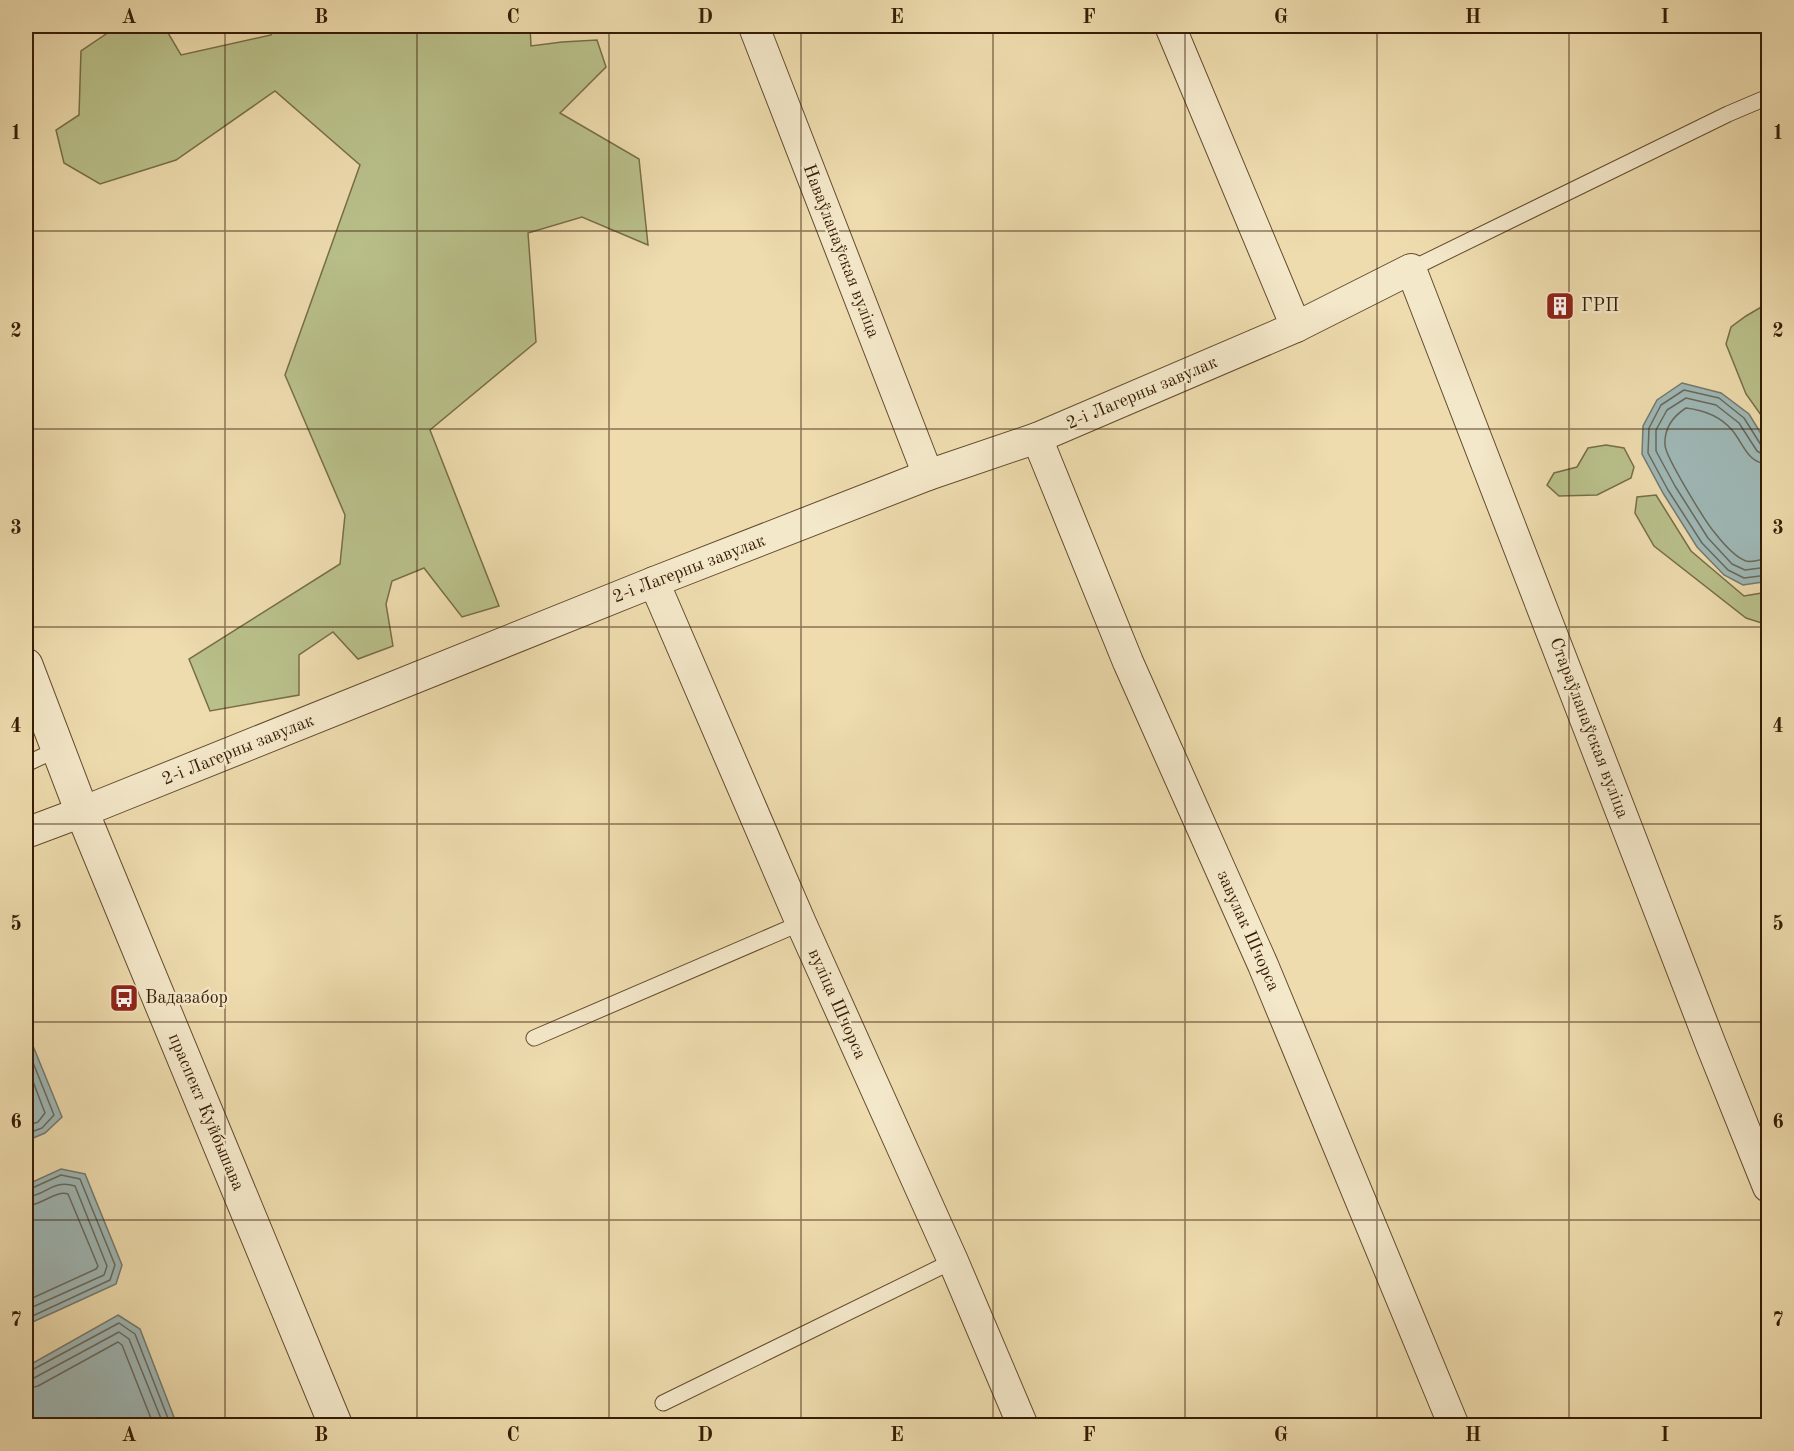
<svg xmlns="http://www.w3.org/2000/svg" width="1794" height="1451" font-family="'Old Standard TT',serif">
<rect width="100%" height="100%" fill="#eedcae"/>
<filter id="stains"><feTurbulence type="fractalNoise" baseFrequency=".00333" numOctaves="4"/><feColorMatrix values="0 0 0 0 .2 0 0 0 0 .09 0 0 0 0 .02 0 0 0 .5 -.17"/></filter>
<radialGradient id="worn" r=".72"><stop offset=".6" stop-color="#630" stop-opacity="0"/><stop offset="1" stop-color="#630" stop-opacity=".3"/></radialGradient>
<!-- green -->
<g fill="#b9c08a" stroke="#786e47" stroke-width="1.5">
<polygon points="118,26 164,26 181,55 271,35 271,26 530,26 531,46 562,42 597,40 606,67 560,113 639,159 648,245 582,217 528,233 536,342 430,430 499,606 462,617 424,568 392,581 386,604 393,646 358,659 333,632 299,655 299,695 210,711 189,659 340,564 345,515 285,375 360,165 275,91 176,160 100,184 64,163 56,130 79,115 81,51"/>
<polygon points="1768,303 1768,425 1746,394 1726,344 1731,327 1746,316"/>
<polygon points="1606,445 1624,448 1634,467 1631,478 1597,495 1559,496 1547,485 1554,473 1577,467 1588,448"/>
<polygon points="1656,495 1691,551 1744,596 1768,592 1768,625 1746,618 1654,546 1635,513 1637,497"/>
</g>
<!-- water -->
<g fill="#9fb8b6" stroke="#757a6f" stroke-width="1.5">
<polygon points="1682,383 1721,393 1749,414 1768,445 1768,580 1763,582 1743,585 1724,575 1697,547 1663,493 1642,454 1643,426 1657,400"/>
<polygon points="26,1038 31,1041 62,1117 45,1133 26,1141"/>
<polygon points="61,1169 85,1174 122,1265 116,1284 26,1325 26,1185"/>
<polygon points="118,1315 140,1329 177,1425 26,1425 26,1367"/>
</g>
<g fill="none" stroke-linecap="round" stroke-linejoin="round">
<!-- shore -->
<g stroke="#6a6a5d" stroke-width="1.5">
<polyline points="1768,447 1761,445 1744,418 1719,398 1684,390 1661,405 1649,428 1648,453 1668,490 1702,543 1728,570 1744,578 1768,575"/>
<polyline points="1768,455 1762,454 1757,451 1739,423 1716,405 1686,398 1667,410 1656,430 1656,451 1675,486 1708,538 1732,564 1745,570 1768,567"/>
<path d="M1768,464C1747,463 1744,444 1732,430C1720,416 1703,410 1686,408C1672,417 1664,428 1665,445C1665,456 1706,523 1715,533C1722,542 1735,557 1746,561C1753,563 1761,559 1768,558"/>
<polyline points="26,1045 54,1115 42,1128 26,1134"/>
<polyline points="26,1063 45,1113 38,1122 26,1126"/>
<polyline points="26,1190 30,1189 61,1175 80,1179 115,1265 110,1280 26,1319"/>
<path d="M26,1197C46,1196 52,1179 75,1186L107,1266L104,1275L26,1310"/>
<path d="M26,1206C40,1206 56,1190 68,1194L98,1266L96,1269L26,1301"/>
<polyline points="26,1372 30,1371 119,1323 135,1334 171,1426"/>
<polyline points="26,1380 34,1378 119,1332 129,1339 164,1426"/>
<polyline points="26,1389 38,1386 118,1342 122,1345 154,1426"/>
</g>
<!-- service casing -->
<g stroke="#644c2e" stroke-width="17">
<g id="service">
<polyline points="1411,269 1728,114 1768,97"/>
<polyline points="26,764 58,749"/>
<polyline points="534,1038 801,923"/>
<polyline points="663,1403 953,1261"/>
</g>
</g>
<!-- minor casing -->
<g stroke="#644c2e" stroke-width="32">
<g id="minor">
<polyline points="1170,26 1296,327"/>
<polyline points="754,27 928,475"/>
<polyline points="1037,438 1128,662 1263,965 1454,1426"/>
<polyline points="654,582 801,923 953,1261 1023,1426"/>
<polyline points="26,833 82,812 654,582 928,475 1037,438 1296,327 1411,269 1711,1045 1768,1187"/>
</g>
</g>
<!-- tertiary casing -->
<g stroke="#644c2e" stroke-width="35">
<polyline id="tertiary" points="26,665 82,812 336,1426"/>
</g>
<!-- service -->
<use href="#service" stroke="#f4e8ca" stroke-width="15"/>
<!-- minor -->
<use href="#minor" stroke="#f4e8ca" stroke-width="30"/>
<!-- tertiary -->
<use href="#tertiary" stroke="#f4e8ca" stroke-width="33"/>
</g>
<!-- grid -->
<path fill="none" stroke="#361c04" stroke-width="1.5" stroke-opacity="0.55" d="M225,26V1426M417,26V1426M609,26V1426M801,26V1426M993,26V1426M1185,26V1426M1377,26V1426M1569,26V1426M26,231H1768M26,429H1768M26,627H1768M26,824H1768M26,1022H1768M26,1220H1768"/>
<!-- icons -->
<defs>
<g id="building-square" transform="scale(1.5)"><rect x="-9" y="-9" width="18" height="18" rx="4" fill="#8f2418" stroke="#f4e8ca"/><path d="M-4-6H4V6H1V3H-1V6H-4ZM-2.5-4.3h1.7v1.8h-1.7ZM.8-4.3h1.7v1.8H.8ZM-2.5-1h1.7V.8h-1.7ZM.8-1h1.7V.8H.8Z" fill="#fff"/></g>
<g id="bus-square" transform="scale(1.5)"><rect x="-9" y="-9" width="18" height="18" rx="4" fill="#8f2418" stroke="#f4e8ca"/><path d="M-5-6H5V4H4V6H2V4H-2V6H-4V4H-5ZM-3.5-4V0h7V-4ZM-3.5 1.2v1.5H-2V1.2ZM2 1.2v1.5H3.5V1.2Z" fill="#fff"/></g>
</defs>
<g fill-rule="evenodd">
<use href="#building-square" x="1560" y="306"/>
<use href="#bus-square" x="124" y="998"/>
</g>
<g text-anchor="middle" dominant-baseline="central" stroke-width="4.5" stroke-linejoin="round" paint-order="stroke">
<!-- street labels -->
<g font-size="18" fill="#361c04" stroke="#f4e8ca">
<text transform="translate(841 251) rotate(69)">Наваўланаўская вуліца</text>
<text transform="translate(1142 393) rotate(-23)">2-і Лагерны завулак</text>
<text transform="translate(689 569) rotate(-21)">2-і Лагерны завулак</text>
<text transform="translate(1589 728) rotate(69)">Стараўланаўская вуліца</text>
<text transform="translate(238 750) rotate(-22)">2-і Лагерны завулак</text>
<text transform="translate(1248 931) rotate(66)">завулак Шчорса</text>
<text transform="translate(837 1004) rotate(66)">вуліца Шчорса</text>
<text transform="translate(206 1112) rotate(67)">праспект Куйбышава</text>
</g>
<!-- poi labels -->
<g font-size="18" fill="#361c04" stroke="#f4e8ca" text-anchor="start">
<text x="1581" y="306">ГРП</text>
<text x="145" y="998">Вадазабор</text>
</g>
</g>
<!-- margin -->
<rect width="1794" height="1451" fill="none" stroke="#eedcae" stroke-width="66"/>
<rect x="33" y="33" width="1728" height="1385" fill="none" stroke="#361c04" stroke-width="2"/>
<g font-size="20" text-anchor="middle" font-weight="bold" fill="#361c04">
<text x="129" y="23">A</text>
<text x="321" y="23">B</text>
<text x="513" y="23">C</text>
<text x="705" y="23">D</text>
<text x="897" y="23">E</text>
<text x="1089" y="23">F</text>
<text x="1281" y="23">G</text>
<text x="1473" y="23">H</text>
<text x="1665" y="23">I</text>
<text x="16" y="139">1</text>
<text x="1778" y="139">1</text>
<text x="16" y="337">2</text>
<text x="1778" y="337">2</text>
<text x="16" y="534">3</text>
<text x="1778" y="534">3</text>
<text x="16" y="732">4</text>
<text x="1778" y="732">4</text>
<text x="16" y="930">5</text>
<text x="1778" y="930">5</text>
<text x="16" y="1128">6</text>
<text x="1778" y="1128">6</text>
<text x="16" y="1326">7</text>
<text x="1778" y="1326">7</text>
<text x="129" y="1441">A</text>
<text x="321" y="1441">B</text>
<text x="513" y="1441">C</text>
<text x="705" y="1441">D</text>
<text x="897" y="1441">E</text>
<text x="1089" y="1441">F</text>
<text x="1281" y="1441">G</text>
<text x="1473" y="1441">H</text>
<text x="1665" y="1441">I</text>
</g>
<rect width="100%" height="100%" filter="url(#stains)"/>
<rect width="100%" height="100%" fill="url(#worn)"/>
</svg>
